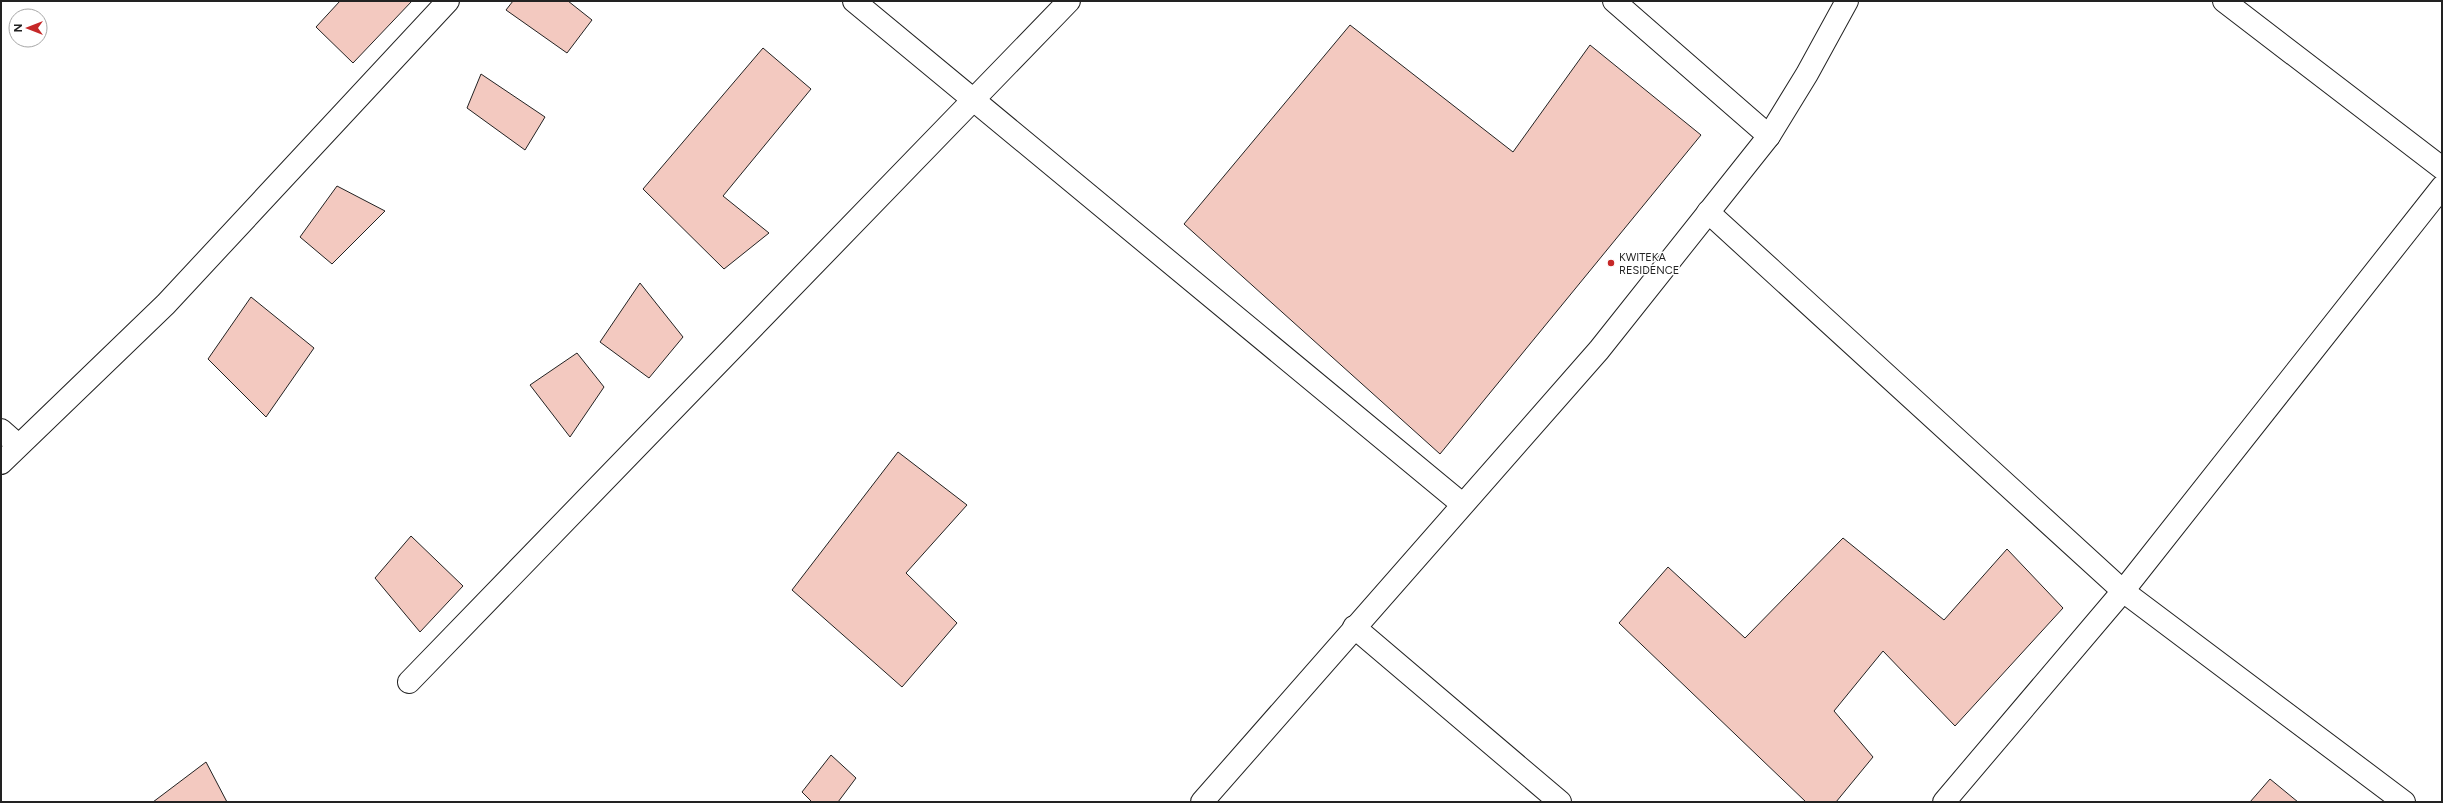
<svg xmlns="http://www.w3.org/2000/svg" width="2443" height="803" font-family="Figtree,sans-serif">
<rect width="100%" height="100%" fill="#fff"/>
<!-- building -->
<g fill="#f3c9c0" stroke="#222">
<polygon points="340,1 412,1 353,63 316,27"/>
<polygon points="513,1 568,1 592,20 567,53 506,10"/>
<polygon points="1350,25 1513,152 1590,45 1701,135 1440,454 1184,224"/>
<polygon points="763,48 811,89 723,196 769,233 724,269 643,189"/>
<polygon points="481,74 545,117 525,150 467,108"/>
<polygon points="337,186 385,211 332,264 300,237"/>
<polygon points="640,283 683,337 649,378 600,342"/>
<polygon points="251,297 314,348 266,417 208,359"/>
<polygon points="577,353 604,387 570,437 530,385"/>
<polygon points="898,452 967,505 906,573 957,623 902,687 792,590"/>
<polygon points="411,536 463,586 420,632 375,578"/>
<polygon points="1843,538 1944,620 2007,549 2063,608 1955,726 1883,651 1834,711 1873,757 1836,802 1806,802 1619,623 1668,567 1745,638"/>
<polygon points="831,755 856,778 838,802 812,802 802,792"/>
<polygon points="206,762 227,802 153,802"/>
<polygon points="2270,779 2298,802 2250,802"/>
</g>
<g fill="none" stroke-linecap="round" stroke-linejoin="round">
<!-- minor casing -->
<g stroke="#222" stroke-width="24">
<g id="minor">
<polyline points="854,1 1462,504"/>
<polyline points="1614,1 1769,136"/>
<polyline points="2224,1 2442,168"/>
<polyline points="1708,212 2123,591 2404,802"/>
<polyline points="1,430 18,445"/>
<polyline points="1,463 166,304 448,1"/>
<polyline points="1354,627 1560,802"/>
<polyline points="409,682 1069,1"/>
<polyline points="1944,802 2123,591 2442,187"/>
</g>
</g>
<!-- secondary casing -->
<g stroke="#222" stroke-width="24">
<polyline id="secondary" points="1202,802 1599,350 1769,136 1807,74 1847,1"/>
</g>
<!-- minor -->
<use href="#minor" stroke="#fff" stroke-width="22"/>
<!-- secondary -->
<use href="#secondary" stroke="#fff" stroke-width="22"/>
</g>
<!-- markers -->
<circle fill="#c62828" stroke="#fff" stroke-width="1.5" cx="1611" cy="263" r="4"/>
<g text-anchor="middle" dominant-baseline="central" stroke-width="3" stroke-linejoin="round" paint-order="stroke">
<!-- poi labels -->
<g font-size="11" fill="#222" stroke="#fff" text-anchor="start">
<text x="1619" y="257">KWITEKA<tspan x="1619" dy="13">RESIDENCE</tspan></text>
</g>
</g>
<!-- border -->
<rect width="2443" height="803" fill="none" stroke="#222222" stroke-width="4"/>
<!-- north arrow -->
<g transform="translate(28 28) rotate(270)"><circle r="19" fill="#ffffff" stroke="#a7a7a7"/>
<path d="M0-3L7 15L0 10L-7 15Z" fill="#c62828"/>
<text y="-6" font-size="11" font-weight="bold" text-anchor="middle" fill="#222222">N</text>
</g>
</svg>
